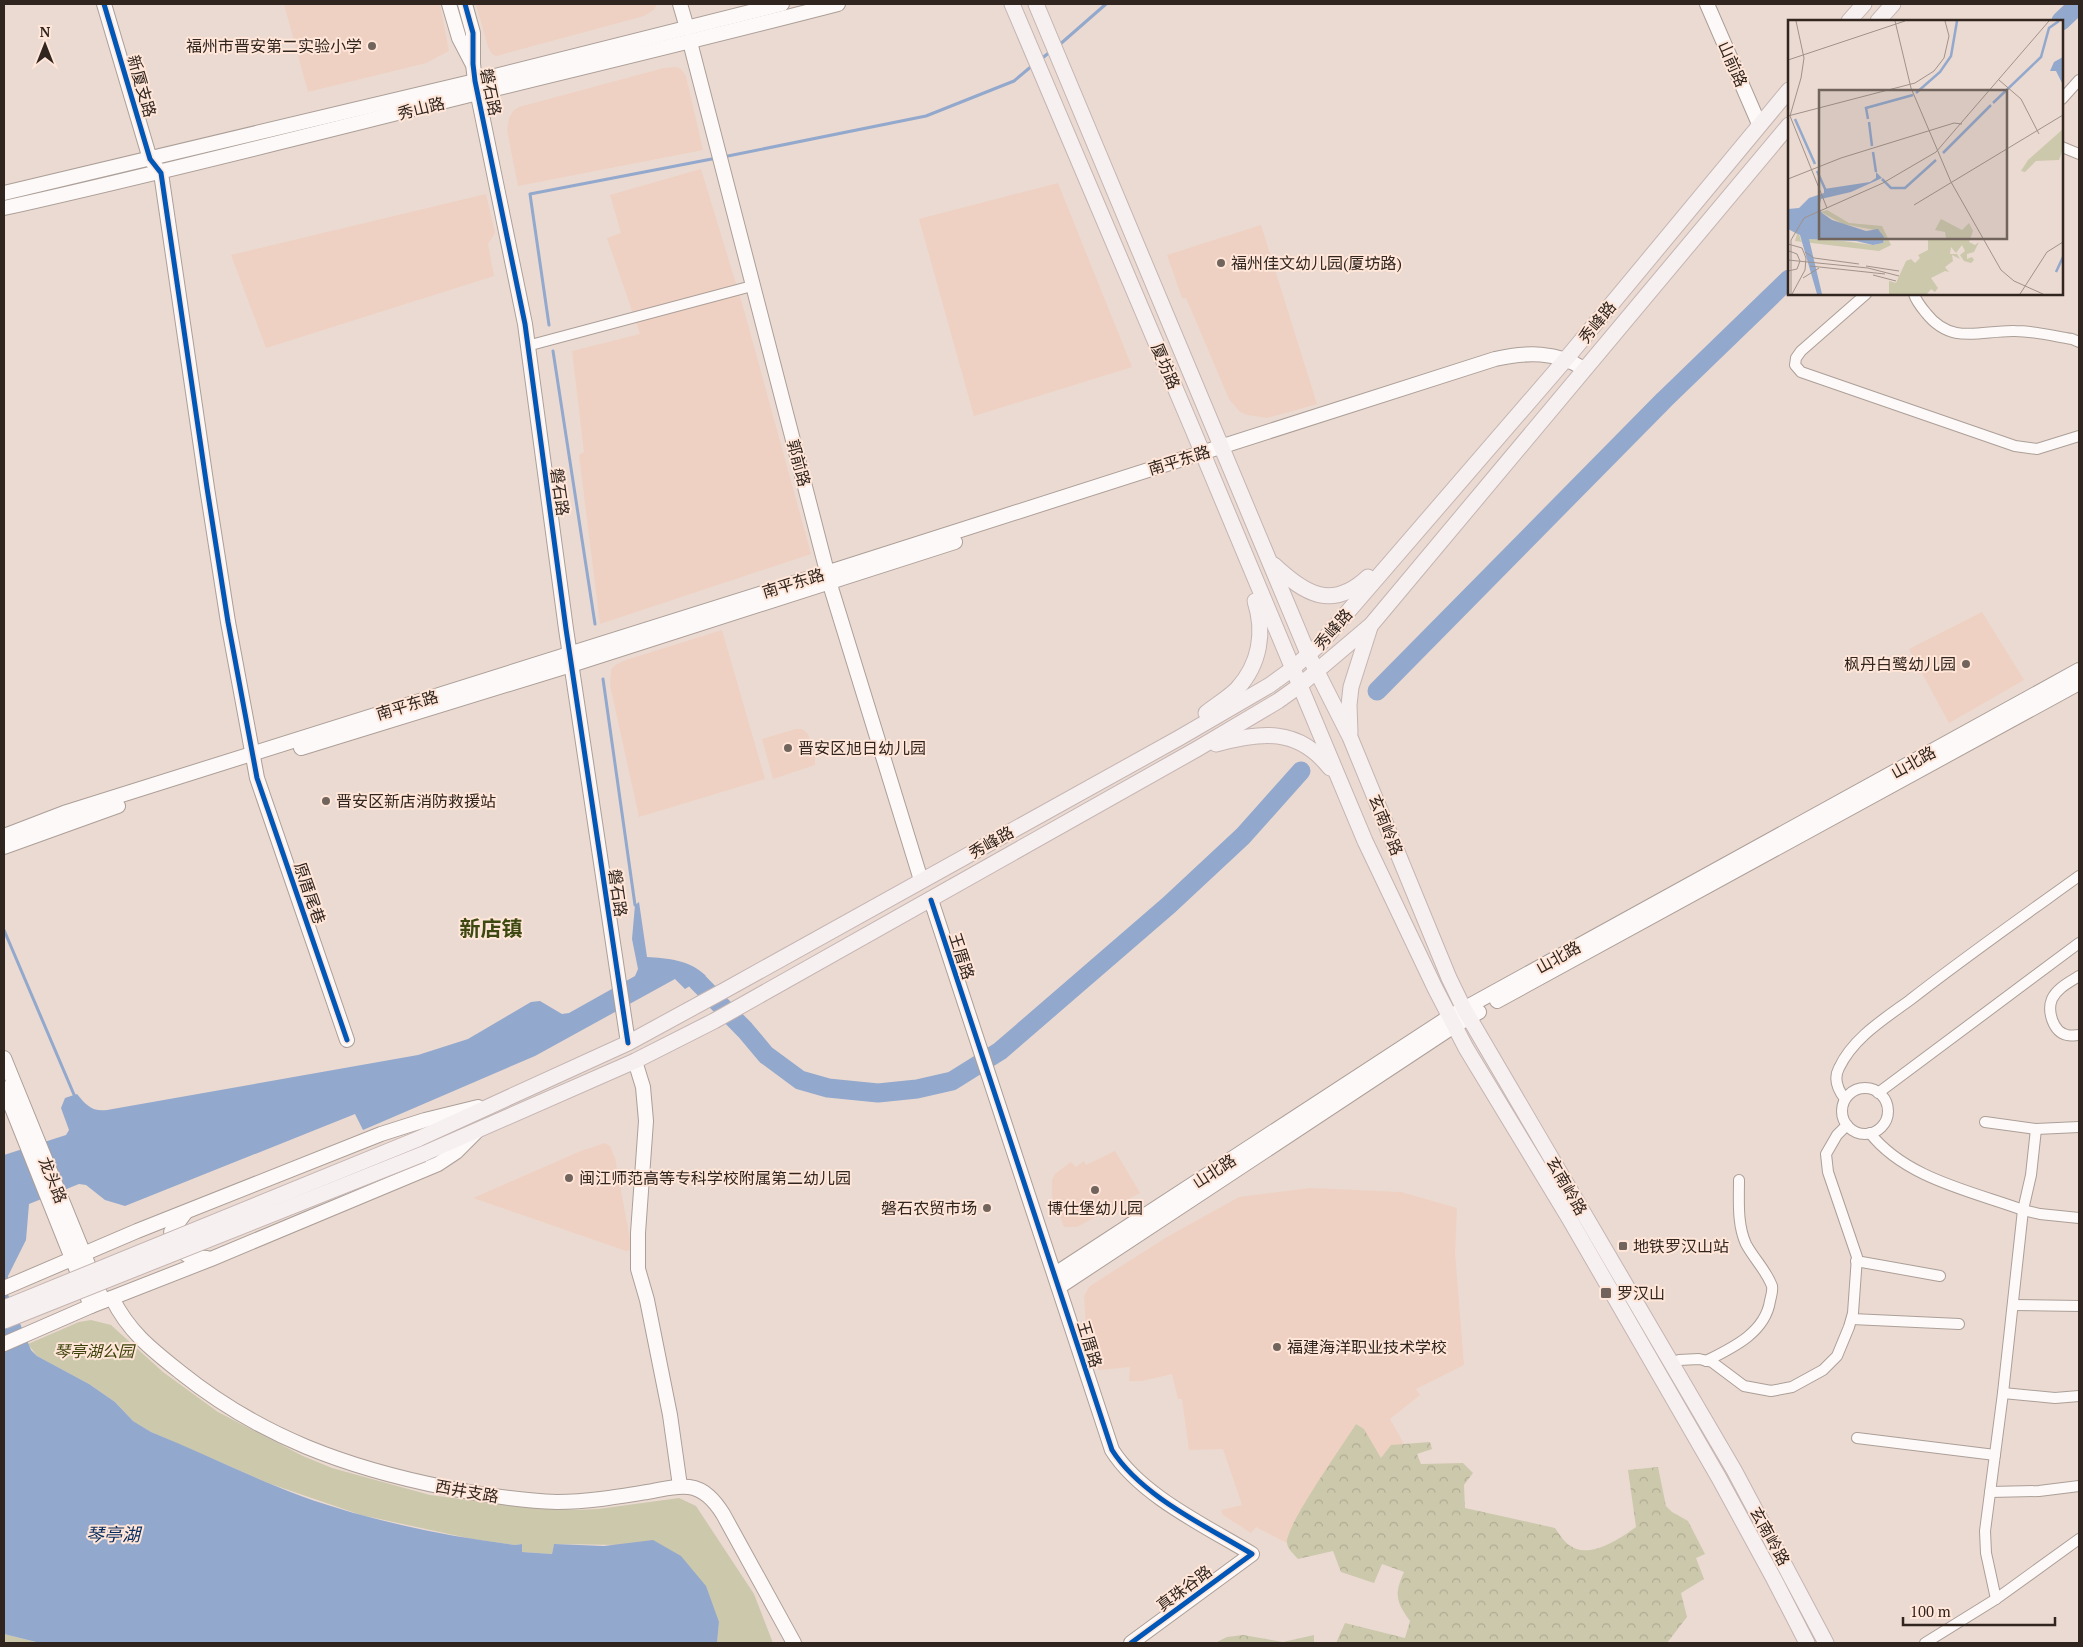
<svg xmlns="http://www.w3.org/2000/svg" width="2083" height="1647" font-family="'PT Serif','Noto Sans SC',serif">
<defs>
<pattern id="forest-crowns" width="20" height="18" patternUnits="userSpaceOnUse" patternTransform="scale(1.25)"><rect width="20" height="18" fill="#ccc8ac"/><path d="M2 6a3 3 0 1 1 6 0M12 15a3 3 0 1 1 6 0" fill="none" stroke="#b0ac94"/></pattern>
</defs>
<rect width="100%" height="100%" fill="#ebdad1"/>
<!-- built -->
<g fill="#eed1c2">
<polygon points="284,4 440,4 449,51 426,63 308,92"/>
<polygon points="476,4 657,4 654,10 644,16 496,56 492,54 488,47"/>
<polygon points="676,67 681,69 686,76 703,150 518,186 507,130 509,118 514,110 519,107 664,68"/>
<polygon points="701,169 744,310 811,554 600,624 579,455 584,452 572,351 640,334 607,238 621,233 610,195"/>
<polygon points="1058,183 1132,367 974,416 919,219"/>
<polygon points="486,194 495,233 488,244 494,276 266,348 231,255"/>
<polygon points="1261,225 1317,404 1267,418 1248,415 1240,412 1229,399 1186,298 1182,298 1167,255"/>
<polygon points="1982,612 2024,680 1949,723 1909,649"/>
<polygon points="722,630 765,779 639,817 610,685 611,670 614,666 623,661"/>
<polygon points="796,729 802,729 808,734 815,756 815,765 773,779 762,739"/>
<polygon points="605,1143 610,1146 615,1158 632,1250 626,1251 473,1198 581,1151"/>
<polygon points="1115,1151 1140,1193 1077,1227 1064,1227 1052,1196 1052,1180 1055,1174 1071,1162 1076,1167 1084,1161 1086,1165"/>
<polygon points="1310,1188 1401,1192 1457,1208 1455,1253 1464,1365 1416,1389 1420,1395 1390,1419 1404,1444 1399,1444 1381,1459 1364,1429 1356,1424 1288,1534 1287,1543 1256,1527 1251,1533 1223,1515 1221,1510 1242,1505 1223,1449 1189,1450 1182,1399 1178,1399 1172,1374 1142,1381 1129,1381 1130,1367 1099,1370 1086,1329 1084,1296 1090,1286 1167,1237 1239,1197"/>
</g>
<!-- green -->
<g fill="#ccc8ac">
<polygon points="91,1320 111,1325 163,1372 218,1412 303,1456 332,1468 430,1495 515,1506 575,1510 598,1509 679,1498 696,1506 754,1594 773,1643 717,1643 719,1622 622,1545 554,1544 552,1554 522,1552 522,1544 515,1545 472,1539 361,1515 268,1483 151,1432 133,1421 115,1402 89,1384 37,1356 28,1344 79,1322"/>
<polygon points="4,1634 40,1643 4,1643"/>
</g>
<!-- forest -->
<g fill="url(#forest-crowns)">
<path d="M1356,1424L1364,1429L1381,1458L1391,1445L1430,1442L1432,1449L1417,1454L1421,1464L1463,1463L1473,1473L1464,1485L1465,1508L1555,1528C1560,1535 1565,1544 1574,1548C1593,1557 1621,1538 1636,1527L1628,1470L1658,1467L1666,1506L1672,1512L1688,1521L1705,1554L1696,1558L1704,1579L1681,1593L1687,1617L1667,1643H1336L1345,1623L1405,1638L1410,1621C1396,1602 1394,1594 1404,1572L1382,1564L1374,1583L1341,1572L1333,1551L1298,1559C1294,1554 1288,1550 1287,1543C1284,1528 1345,1442 1356,1424Z"/>
<polygon points="1243,1635 1283,1642 1314,1635 1314,1643 1215,1643 1227,1637"/>
</g>
<!-- water -->
<path fill="#92a8cd" d="M639,902L647,957C667,958 691,960 706,976L685,989L675,979L535,1056L363,1130L355,1114L125,1206L105,1200L86,1185L79,1184L29,1204L26,1240L8,1276L7,1292L31,1350L37,1356L89,1384L115,1402L133,1421L151,1432C201,1452 250,1477 301,1496C367,1520 444,1536 515,1545L522,1544V1552L552,1554L554,1544L604,1546L653,1540L681,1556L706,1586L719,1622L717,1643H40L4,1634V1155L66,1135L69,1130L61,1108L65,1098L77,1094C86,1105 92,1112 107,1110L418,1055L468,1039L531,1002L540,1001L562,1014L569,1013L635,976L638,969L632,939L635,905Z"/>
<g fill="none" stroke-linecap="round" stroke-linejoin="round">
<!-- stream -->
<g stroke="#92a8cd" stroke-width="3">
<polyline points="1058,46 1106,4"/>
<polyline points="1040,60 1051,51"/>
<polyline points="723,157 926,116 1014,81 1033,65"/>
<polyline points="549,325 530,194 717,158"/>
<polyline points="553,351 595,624"/>
<polyline points="603,679 635,905"/>
<polyline points="4,930 75,1097"/>
</g>
<!-- river -->
<g stroke="#92a8cd" stroke-width="19">
<polyline points="2061,21 2079,4"/>
<polyline points="1377,691 1664,400 1789,279"/>
<polyline points="697,981 745,1030 766,1055 800,1080 828,1088 878,1093 917,1089 952,1081 1000,1051 1169,905 1243,836 1301,771"/>
</g>
<!-- street casing -->
<g stroke="#ac9f98" stroke-width="12">
<g id="street">
<polyline points="2062,99 2079,80"/>
<polyline points="2062,147 2079,154"/>
<polyline points="1866,294 1801,351 1796,358 1795,365 1801,372 2015,446 2037,449 2079,436"/>
<path d="M1914,294C1916,301 1921,307 1926,313C1952,346 1981,330 2015,331C2034,331 2053,336 2072,339L2079,342"/>
<polyline points="527,346 752,286"/>
<path d="M2079,976C2070,982 2057,988 2052,999C2047,1011 2053,1032 2067,1035C2071,1036 2076,1035 2079,1035"/>
<circle cx="1865" cy="1111" r="23"/>
<polyline points="1878,1093 2079,943"/>
<path d="M1845,1099C1838,1090 1833,1079 1839,1068C1853,1038 1884,1019 1910,1000C1965,957 2022,917 2079,876"/>
<polyline points="1985,1122 2036,1129 2079,1127"/>
<path d="M1870,1133C1905,1178 1971,1191 2023,1210L2040,1214L2079,1218"/>
<polyline points="1856,1261 1940,1276"/>
<polyline points="2013,1305 2079,1306"/>
<polyline points="1852,1319 1959,1324"/>
<polyline points="1679,1360 1699,1359 1712,1362 1744,1386 1771,1391 1792,1387 1823,1370 1837,1356 1849,1327 1853,1313 1857,1257 1828,1172 1826,1154 1837,1135 1847,1125"/>
<path d="M1706,1361C1732,1348 1765,1333 1770,1301C1771,1296 1773,1291 1772,1286C1766,1270 1754,1259 1746,1244C1737,1224 1739,1201 1739,1180"/>
<polyline points="2003,1393 2055,1398 2079,1396"/>
<polyline points="1857,1438 1995,1455"/>
<polyline points="1990,1492 2039,1491 2079,1486"/>
<polyline points="1996,1599 1986,1553 1985,1531 2003,1393 2023,1210 2031,1175 2036,1129"/>
<polyline points="1925,1643 1996,1599 2079,1539"/>
</g>
</g>
<!-- secondary casing -->
<g stroke="#ac9f98" stroke-width="16">
<g id="secondary">
<polyline points="104,4 150,159 161,173 207,488 228,622 257,778 347,1040"/>
<polyline points="449,4 459,38 472,63"/>
<polyline points="465,4 473,33 473,64 475,81 525,324 566,629 628,1043"/>
<polyline points="680,4 687,28"/>
<polyline points="1707,4 1759,124"/>
<polyline points="690,42 832,591 921,880"/>
<polyline points="4,193 475,81 782,4"/>
<path d="M4,208C162,173 320,132 478,93C598,64 718,35 838,4"/>
<polyline points="301,748 571,665 955,542"/>
<path d="M4,836L64,813L842,568L1495,359C1526,352 1557,351 1584,369"/>
<polyline points="4,847 118,806"/>
<path d="M931,900L1112,1450C1141,1496 1206,1526 1252,1554L1131,1643"/>
<polyline points="1497,1001 2079,683"/>
<polyline points="4,1058 103,1301"/>
<polyline points="635,1061 643,1087 646,1121 638,1233 638,1269 647,1300 670,1415 680,1486"/>
<polyline points="4,1088 91,1306"/>
<polyline points="185,1213 171,1232 174,1246 190,1257 207,1258"/>
<polyline points="1055,1274 1449,1017 2079,670"/>
<polyline points="1059,1287 1454,1026 1479,1012"/>
<polyline points="4,1288 137,1231 381,1134 425,1120 478,1107"/>
<path d="M112,1298C129,1332 151,1349 180,1372C261,1437 347,1468 448,1488C484,1495 520,1501 557,1502C588,1502 617,1497 647,1492C661,1490 675,1485 689,1487C705,1489 715,1501 723,1514L794,1643"/>
<polyline points="4,1344 91,1306 211,1259 438,1164 456,1152 476,1132"/>
</g>
</g>
<!-- primary casing -->
<g stroke="#c4b5b2" stroke-width="17">
<g id="primary">
<polyline points="1012,4 1193,430 1365,841 1435,988 1466,1048 1569,1218 1719,1478 1774,1579 1807,1643"/>
<polyline points="1036,4 1309,656 1350,737 1449,978 1464,1009 1734,1470 1826,1643"/>
<polyline points="1849,21 1864,4"/>
<polyline points="1878,21 1893,4"/>
<path d="M1274,565C1305,594 1332,611 1368,577"/>
<path d="M1206,713C1216,705 1228,698 1237,689C1260,664 1265,632 1255,601"/>
<polyline points="1350,733 1349,705 1351,687 1370,627"/>
<path d="M1216,744C1261,732 1298,727 1330,768"/>
<polyline points="418,1139 628,1043 727,989 1179,738 1270,685 1292,669 1320,644 1566,359 1789,90"/>
<polyline points="423,1154 635,1061 714,1021 1197,749 1278,701 1299,686 1371,625 1789,125"/>
</g>
</g>
<!-- street -->
<use href="#street" stroke="#fcf9f8" stroke-width="10"/>
<!-- secondary -->
<use href="#secondary" stroke="#fcf9f8" stroke-width="14"/>
<!-- primary -->
<use href="#primary" stroke="#f7f0f0" stroke-width="15"/>
<!-- primary-bridge casing -->
<g stroke="#c4b5b2" stroke-width="17" stroke-linecap="butt">
<g id="primary-bridge">
<polyline points="4,1308 418,1139"/>
<polyline points="4,1321 423,1154"/>
</g>
</g>
<!-- primary-bridge -->
<use href="#primary-bridge" stroke="#f7f0f0" stroke-width="15"/>
<!-- cycleway casing -->
<g stroke="#ffe6d8" stroke-width="8">
<g id="cycleway">
<polyline points="104,4 150,159 161,173 207,488 228,622 257,778 347,1040"/>
<polyline points="465,4 473,33 473,64 475,81 525,324 566,629 628,1043"/>
<path d="M931,900L1112,1450C1141,1496 1206,1526 1252,1554L1131,1643"/>
</g>
</g>
<!-- cycleway -->
<use href="#cycleway" stroke="#0057b8" stroke-width="5"/>
</g>
<!-- markers -->
<g fill="#71645d" stroke="#ffe6d8" stroke-width="2">
<circle cx="372" cy="46" r="5"/>
<circle cx="1221" cy="263" r="5"/>
<circle cx="1966" cy="664" r="5"/>
<circle cx="788" cy="748" r="5"/>
<circle cx="326" cy="801" r="5"/>
<circle cx="569" cy="1178" r="5"/>
<circle cx="1095" cy="1190" r="5"/>
<circle cx="987" cy="1208" r="5"/>
<rect x="1618" y="1241" width="10" height="10" rx="2.5"/>
<rect x="1600" y="1287" width="12" height="12" rx="2.5"/>
<circle cx="1277" cy="1347" r="5"/>
</g>
<g text-anchor="middle" dominant-baseline="central" stroke-width="4" stroke-linejoin="round" paint-order="stroke">
<!-- poi labels -->
<g font-size="16" fill="#30251f" stroke="#ffe6d8" text-anchor="start">
<text x="362" y="46" text-anchor="end">福州市晋安第二实验小学</text>
<text x="1231" y="263">福州佳文幼儿园(厦坊路)</text>
<text x="1956" y="664" text-anchor="end">枫丹白鹭幼儿园</text>
<text x="798" y="748">晋安区旭日幼儿园</text>
<text x="336" y="801">晋安区新店消防救援站</text>
<text x="579" y="1178">闽江师范高等专科学校附属第二幼儿园</text>
<text x="977" y="1208" text-anchor="end">磐石农贸市场</text>
<text x="1095" y="1208" text-anchor="middle">博仕堡幼儿园</text>
<text x="1633" y="1246">地铁罗汉山站</text>
<text x="1617" y="1293">罗汉山</text>
<text x="1287" y="1347">福建海洋职业技术学校</text>
</g>
<!-- street labels -->
<g font-size="16" fill="#30251f" stroke="#ffe6d8">
<text transform="translate(1733 64) rotate(66)">山前路</text>
<text transform="translate(142 86) rotate(74)">新厦支路</text>
<text transform="translate(491 92) rotate(78)">磐石路</text>
<text transform="translate(421 108) rotate(-14)">秀山路</text>
<text transform="translate(1597 322) rotate(-51)">秀峰路</text>
<text transform="translate(1166 366) rotate(67)">厦坊路</text>
<text transform="translate(1179 460) rotate(-17)">南平东路</text>
<text transform="translate(799 463) rotate(75)">郭前路</text>
<text transform="translate(560 492) rotate(82)">磐石路</text>
<text transform="translate(793 583) rotate(-17)">南平东路</text>
<text transform="translate(1333 629) rotate(-49)">秀峰路</text>
<text transform="translate(407 705) rotate(-17)">南平东路</text>
<text transform="translate(1913 762) rotate(-29)">山北路</text>
<text transform="translate(1386 825) rotate(68)">玄南岭路</text>
<text transform="translate(991 842) rotate(-29)">秀峰路</text>
<text transform="translate(310 893) rotate(71)">原厝尾巷</text>
<text transform="translate(618 893) rotate(82)">磐石路</text>
<text transform="translate(962 956) rotate(72)">王厝路</text>
<text transform="translate(1558 957) rotate(-29)">山北路</text>
<text transform="translate(1214 1171) rotate(-33)">山北路</text>
<text transform="translate(53 1180) rotate(68)">龙头路</text>
<text transform="translate(1567 1186) rotate(60)">玄南岭路</text>
<text transform="translate(1090 1344) rotate(73)">王厝路</text>
<text transform="translate(467 1491) rotate(10)">西井支路</text>
<text transform="translate(1770 1536) rotate(61)">玄南岭路</text>
<text transform="translate(1184 1588) rotate(-37)">真珠谷路</text>
</g>
<!-- park labels -->
<g font-size="16" font-style="italic" fill="#3b4109" stroke="#ffe6d8">
<text x="94" y="1351">琴亭湖公园</text>
</g>
<!-- water labels -->
<g font-size="18" font-style="italic" fill="#042a5d" stroke="#ffe6d8">
<text x="113" y="1534">琴亭湖</text>
</g>
<!-- district labels -->
<g font-size="21" font-weight="bold" fill="#3d4911" stroke="#ffe6d8">
<text x="491" y="928">新店镇</text>
</g>
</g>
<!-- overview -->
<g transform="translate(1788 20)">
<rect width="275" height="275" fill="#ebdad1"/>
<path d="M39,190L61,203L94,206L103,225L91,231L7,221L9,214L0,209L11,214L13,221L25,217L85,225L95,223L92,211L55,204L33,192Z" fill="#ccc8ac"/>
<path d="M275,109V129L271,140L248,141L237,152L233,151L240,140ZM153,199L174,210L181,203L185,211L181,222L187,225L191,222L186,232L179,234V239L184,237L186,240L183,243L176,241L172,235L177,231L174,225L168,233L163,227L162,234H169L172,239L164,235L165,241L157,247L161,252L157,251L143,258L150,268L147,272L143,269L139,274H101V261L108,263L118,241L123,239L127,243L132,238L130,235L140,230V220L158,218L157,212L147,210Z" fill="#ccc8ac"/>
<path d="M275,37V65L268,51H262L266,42ZM88,152L94,158L63,172L33,179L31,187L34,193L44,200L78,211L90,209L96,217L95,223L85,225L68,221L21,219L34,274H29L12,215L0,209V189L11,188L21,178L36,173V169L82,162L88,158Z" fill="#92a8cd"/>
<path fill="none" stroke="#92a8cd" stroke-width="2.5" d="M128,73L152,52L163,36L169,1M205,83L253,37L261,8L271,1M7,99L27,144M80,99L78,88L125,75M81,102L84,126M85,132L88,152M155,133L203,85M29,151L38,171M94,159L103,168H117L148,140M268,252L275,237"/>
<path fill="none" stroke="#a0928a" stroke-width="1" d="M8,1L16,38L13,58L2,96L39,188M107,1L123,68L163,162L213,250L226,261L255,274M0,40L117,1M211,60L233,79L251,114M0,96L127,63L146,51L156,38L161,16L157,1M0,159L53,138L166,103L174,104M126,185L275,95M0,224L14,228L18,238L17,250L4,274M17,232L26,238L71,244M0,240L80,248L111,256M22,246L97,254M78,246L111,251M0,251L9,249L12,241L9,234L1,231M85,255L108,261M15,258L31,248M3,274V220L16,198L95,163L148,132L261,1M232,274L259,232L275,222"/>
<path fill="#71645d" fill-opacity="0.15" stroke="#71645d" stroke-width="2.5" d="M31,70H219V219H31Z"/>
<rect width="275" height="275" fill="none" stroke="#30251f" stroke-width="2.5"/>
</g>
<!-- border -->
<rect width="2083" height="1647" fill="none" stroke="#30251f" stroke-width="10"/>
<!-- north arrow -->
<g transform="translate(45 45)" stroke="#ffe6d8" stroke-width="4" paint-order="stroke">
<path d="M0-4L9 19L0 12L-9 19Z" fill="#30251f"/>
<text y="-8" font-size="14" font-weight="bold" text-anchor="middle" fill="#30251f">N</text>
</g>
<!-- scale -->
<path d="M1903 1617v8h152v-8" fill="none" stroke="#30251f" stroke-width="2.5"/>
<text x="1910" y="1617" font-size="15" fill="#30251f" stroke="#ffe6d8" stroke-width="4" paint-order="stroke">100 m</text>
</svg>
